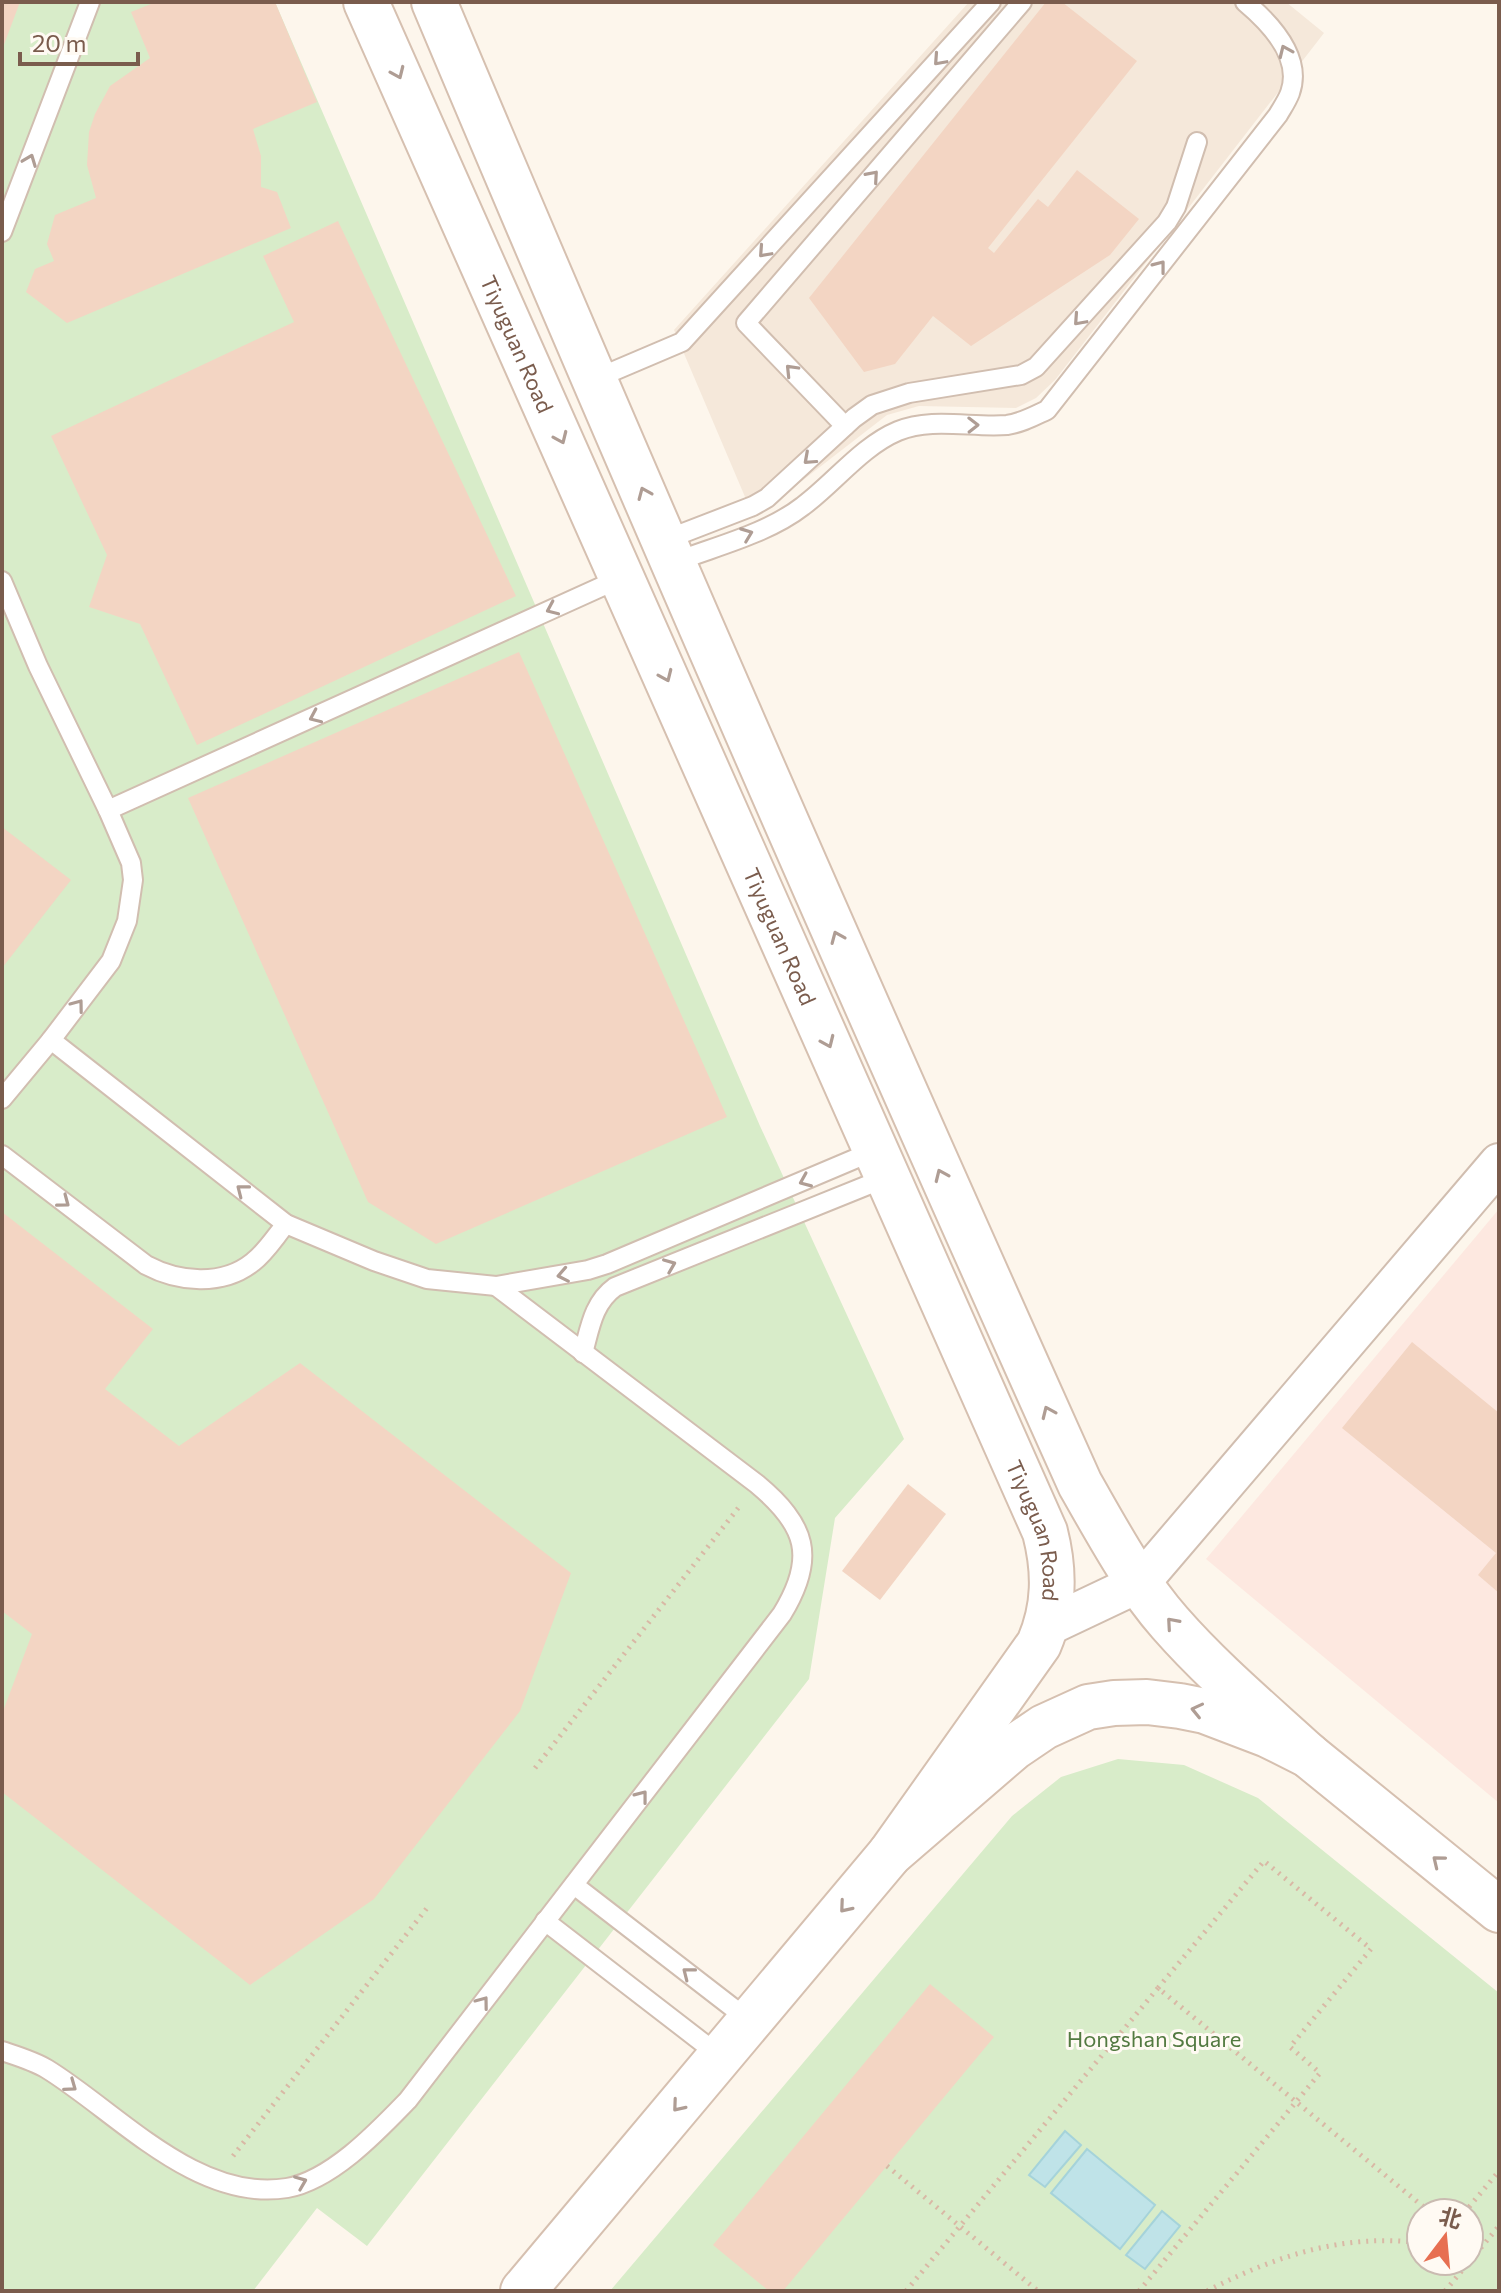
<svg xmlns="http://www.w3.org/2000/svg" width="1501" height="2293" font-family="Commissioner,'Noto Sans SC',sans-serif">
<rect width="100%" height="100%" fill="#fdf6ec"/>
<!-- residential -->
<polygon fill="#f5e8da" points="969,2 1286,2 1324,33 1055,380 1036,398 1016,408 919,406 887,415 754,518 674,330"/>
<!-- commercial -->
<polygon fill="#fde8e0" points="1499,1209 1499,1803 1206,1559"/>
<!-- green -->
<g fill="#d8ecc9" fill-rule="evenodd">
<polygon points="2,2 275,2 760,1126 904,1439 835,1518 809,1679 367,2246 317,2208 253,2291 2,2291"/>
<path d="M1118,1759L1184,1765L1258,1798L1499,1993V2291H610L1012,1816L1061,1777ZM1421,2213H1469V2261H1421Z"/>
</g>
<!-- water -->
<g fill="#bfe3e8" stroke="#a5d3da" stroke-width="2">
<polygon points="1065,2131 1081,2145 1045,2187 1029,2175"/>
<polygon points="1087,2149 1155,2205 1120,2249 1051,2193"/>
<polygon points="1162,2211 1180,2226 1145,2269 1126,2255"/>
</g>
<!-- building -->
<g fill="#f3d5c3">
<polygon points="2,2 20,2 2,50"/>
<polygon points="156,2 275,2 317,102 253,129 261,156 261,187 277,192 291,228 67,323 26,292 35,269 54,261 47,244 55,215 96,198 87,165 89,132 95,114 110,86 150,58 131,12"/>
<polygon points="1046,2 1062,2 1137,61 988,248 994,253 1038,199 1048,207 1077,170 1139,219 1110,255 971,346 933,316 895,364 864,372 809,298"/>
<polygon points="338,221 516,596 197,745 140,624 89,607 107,555 51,436 294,322 263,256"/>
<polygon points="519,652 727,1117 436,1244 368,1202 188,798"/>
<polygon points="2,827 71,880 2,968"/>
<polygon points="2,1212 153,1329 105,1389 179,1446 300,1363 571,1573 520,1711 374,1899 250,1985 2,1792 2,1714 32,1634 2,1611"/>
<polygon points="1412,1342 1499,1413 1499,1593 1478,1575 1496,1553 1342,1428"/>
<polygon points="908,1484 946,1514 880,1600 842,1571"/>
<polygon points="930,1984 994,2037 783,2291 769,2291 713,2245"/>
</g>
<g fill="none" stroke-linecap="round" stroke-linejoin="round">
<!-- service casing -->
<g stroke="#d1beb0" stroke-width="22">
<g id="service">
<polyline points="2,232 90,2"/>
<polyline points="595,379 682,342 991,2"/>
<polyline points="845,426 746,323 1022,2"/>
<polyline points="665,540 753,506 767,498 854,418 872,405 909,393 1021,375 1036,367 1167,222 1176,207 1197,142"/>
<path d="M675,562C716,546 767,534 803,506C834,483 862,446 898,431C932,417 972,428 1007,425C1022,423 1034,416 1047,410L1278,115C1282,108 1287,101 1290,93C1303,57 1270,23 1245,2"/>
<polyline points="2,581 38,666 108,810 131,863 133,880 127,921 111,961 51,1040 286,1224 374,1261 427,1279 496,1286 588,1270 607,1264 876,1150"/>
<polyline points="108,810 623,577"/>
<polyline points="2,1099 51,1040"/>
<path d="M2,1155L146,1265C178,1282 222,1287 253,1262C266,1252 275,1237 286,1224"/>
<path d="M583,1353C590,1328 593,1303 615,1287L888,1177"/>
<polyline points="574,1885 750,2021"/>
<polyline points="545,1921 720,2056"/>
<path d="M2,2051C17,2056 34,2061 47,2069C117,2112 197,2203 287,2188C332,2180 378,2131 408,2100L782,1614C817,1557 806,1525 757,1484L496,1286"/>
</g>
</g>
<!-- minor casing -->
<g stroke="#d1beb0" stroke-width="42">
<polyline id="minor" points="1046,1627 1141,1582 1499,1163"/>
</g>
<!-- secondary casing -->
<g stroke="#d6c0b0" stroke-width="48">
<g id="secondary">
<path id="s1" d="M366,2L1045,1532C1055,1571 1055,1607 1039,1644L890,1854"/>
<path d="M434,2C643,499 859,992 1080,1484C1107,1531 1134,1582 1170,1623C1212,1671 1261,1712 1308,1755"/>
<polyline points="523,2291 890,1854 1013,1748 1044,1727 1088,1707 1114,1703 1147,1702 1180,1706 1205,1711 1268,1735 1308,1755 1499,1910"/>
</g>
</g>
<!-- path -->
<g stroke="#d9b8a5" stroke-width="5" stroke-dasharray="2 6" stroke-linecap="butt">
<polyline points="535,1768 739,1507"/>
<polyline points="233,2156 427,1908"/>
<polyline points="887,2166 1038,2291"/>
<polyline points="1464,2213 1499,2171"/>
<polyline points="906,2291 1158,1988 1431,2213"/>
<polyline points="1139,2291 1320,2073 1290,2047 1371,1949 1264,1861 1158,1988"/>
<path d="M1207,2291C1275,2256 1344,2233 1421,2243"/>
<polyline points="1445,2291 1499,2226"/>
</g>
<!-- service -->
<use href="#service" stroke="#fff" stroke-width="18"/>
<!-- minor -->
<use href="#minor" stroke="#fff" stroke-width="38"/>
<!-- secondary -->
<use href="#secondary" stroke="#fff" stroke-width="44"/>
</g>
<!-- one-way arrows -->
<defs><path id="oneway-chevron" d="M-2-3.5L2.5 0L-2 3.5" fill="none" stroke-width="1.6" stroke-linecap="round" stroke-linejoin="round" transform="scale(2)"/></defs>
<g stroke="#af9d94">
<use href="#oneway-chevron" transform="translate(1285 51) rotate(-114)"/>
<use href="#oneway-chevron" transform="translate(939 60) rotate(132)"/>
<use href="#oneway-chevron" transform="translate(398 73) rotate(66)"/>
<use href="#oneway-chevron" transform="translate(30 160) rotate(-69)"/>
<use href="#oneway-chevron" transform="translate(873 176) rotate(-49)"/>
<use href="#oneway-chevron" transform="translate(764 252) rotate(132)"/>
<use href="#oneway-chevron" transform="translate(1160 266) rotate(-52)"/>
<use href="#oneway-chevron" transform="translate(1079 320) rotate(132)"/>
<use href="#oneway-chevron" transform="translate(791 370) rotate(-134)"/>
<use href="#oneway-chevron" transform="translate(973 425) rotate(-1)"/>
<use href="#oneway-chevron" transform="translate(561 438) rotate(66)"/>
<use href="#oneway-chevron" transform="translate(809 459) rotate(138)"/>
<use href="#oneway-chevron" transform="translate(644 493) rotate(-113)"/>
<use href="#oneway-chevron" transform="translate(747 534) rotate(-21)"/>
<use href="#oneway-chevron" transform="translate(552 609) rotate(156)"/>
<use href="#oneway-chevron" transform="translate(666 676) rotate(66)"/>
<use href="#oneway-chevron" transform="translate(315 717) rotate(156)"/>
<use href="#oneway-chevron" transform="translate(837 937) rotate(-113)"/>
<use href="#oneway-chevron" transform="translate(78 1005) rotate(-53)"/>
<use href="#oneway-chevron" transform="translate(828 1042) rotate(66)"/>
<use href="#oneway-chevron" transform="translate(941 1175) rotate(-114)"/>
<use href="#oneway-chevron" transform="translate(805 1181) rotate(157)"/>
<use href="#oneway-chevron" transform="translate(242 1190) rotate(-142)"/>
<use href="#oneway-chevron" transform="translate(64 1202) rotate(37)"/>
<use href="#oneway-chevron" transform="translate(670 1265) rotate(-22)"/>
<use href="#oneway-chevron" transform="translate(563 1275) rotate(169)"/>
<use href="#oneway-chevron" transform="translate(1048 1412) rotate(-114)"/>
<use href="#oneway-chevron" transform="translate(1172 1623) rotate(-131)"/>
<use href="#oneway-chevron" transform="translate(1197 1710) rotate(-167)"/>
<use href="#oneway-chevron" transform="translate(642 1796) rotate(-52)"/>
<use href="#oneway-chevron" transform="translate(1438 1861) rotate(-141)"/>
<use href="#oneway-chevron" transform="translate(845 1907) rotate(130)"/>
<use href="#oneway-chevron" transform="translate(688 1973) rotate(-142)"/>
<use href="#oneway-chevron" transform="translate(483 2002) rotate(-53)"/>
<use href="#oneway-chevron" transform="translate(71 2086) rotate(36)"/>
<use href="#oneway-chevron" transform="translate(678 2106) rotate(130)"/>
<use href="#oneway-chevron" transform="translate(301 2182) rotate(-22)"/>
</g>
<g text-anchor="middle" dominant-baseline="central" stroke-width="6" stroke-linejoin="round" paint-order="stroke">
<!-- street labels -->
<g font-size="22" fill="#7a5c4d" stroke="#fffaf3">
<text stroke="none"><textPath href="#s1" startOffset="374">Tiyuguan Road</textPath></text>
<text stroke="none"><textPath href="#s1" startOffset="1022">Tiyuguan Road</textPath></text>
<text stroke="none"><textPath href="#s1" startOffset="1670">Tiyuguan Road</textPath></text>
</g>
<!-- park labels -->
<g font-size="22" fill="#537a41" stroke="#fffaf3">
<text x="1154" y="2038">Hongshan Square</text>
</g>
</g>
<!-- border -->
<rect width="1501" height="2293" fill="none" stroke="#7a5c4d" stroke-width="8"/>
<!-- north arrow -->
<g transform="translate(1445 2237) rotate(16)"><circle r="38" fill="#fffaf3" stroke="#cabbb1" stroke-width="2"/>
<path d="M0-6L14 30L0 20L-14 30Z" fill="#e76f51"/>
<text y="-12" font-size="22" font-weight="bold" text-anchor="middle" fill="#7a5c4d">北</text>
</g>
<!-- scale -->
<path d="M20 52v12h118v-12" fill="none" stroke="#7a5c4d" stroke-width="4"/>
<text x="32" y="52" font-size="24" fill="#7a5c4d" stroke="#fffaf3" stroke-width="6" paint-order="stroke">20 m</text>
</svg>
